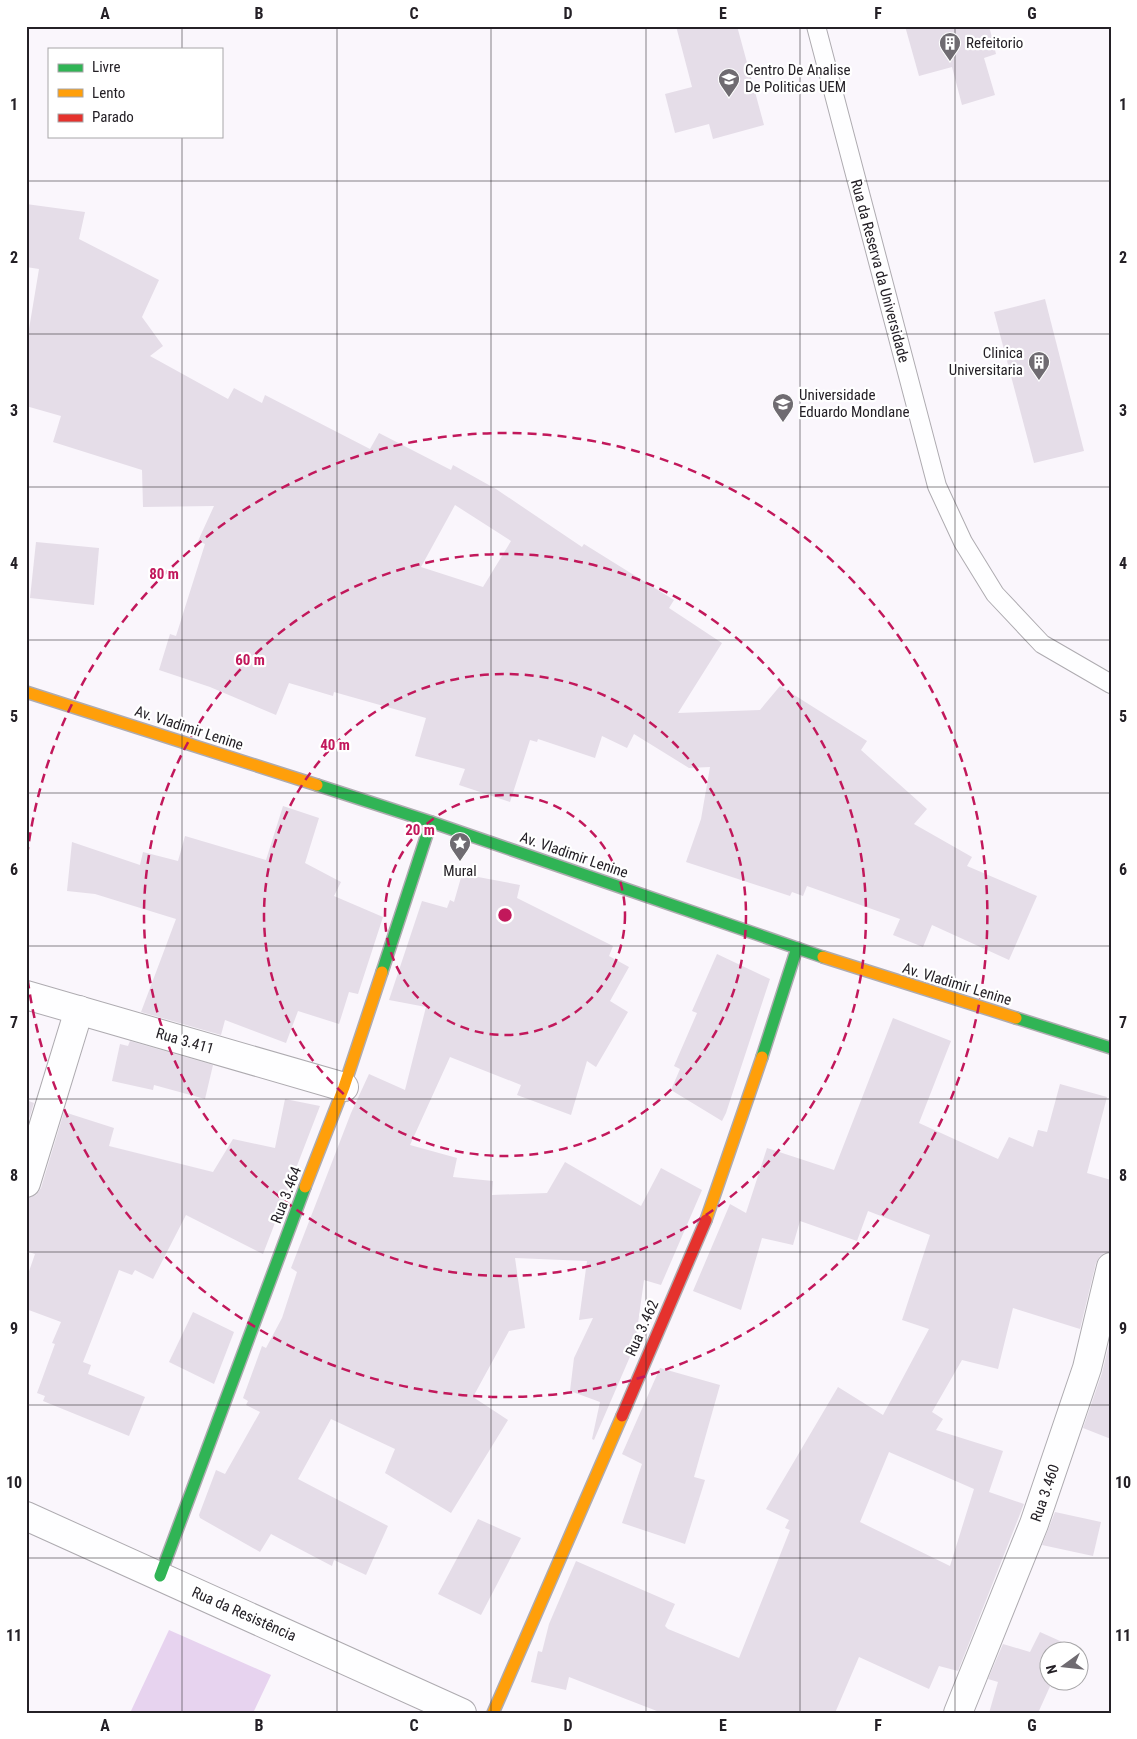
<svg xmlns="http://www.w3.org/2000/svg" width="1137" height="1739" font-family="'Roboto Condensed',sans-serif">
<rect width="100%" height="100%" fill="#faf6fc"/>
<!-- green -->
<polygon fill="#e7d3ef" points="169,1630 271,1675 253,1713 130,1713"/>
<!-- building -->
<g fill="#e5dde8" fill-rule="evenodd">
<polygon points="676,26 737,26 764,125 713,139 709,124 675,133 665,94 692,87"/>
<polygon points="905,26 989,26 996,54 984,58 995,95 962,105 952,67 919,76"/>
<path d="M26,204L85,212L79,239L159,280L142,317L163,346L150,356L228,399L234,388L262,403L265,395L370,449L379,433L451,470L453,465L496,489L582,547L584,544L674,600L669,608L722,643L678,713L760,710L780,686L867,741L861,750L927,809L914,824L972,857L967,866L1037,896L1009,960L932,925L923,947L893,935L900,919L807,886L803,896L792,892L790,896L686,862L701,819L710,767L689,768L634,734L627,748L602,736L595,758L538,739L537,742L530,740L510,802L459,785L465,769L415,756L426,718L334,692L333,696L289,683L276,715L210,687L159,670L170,634L176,636L205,544L198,541L214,506L143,507L142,470L53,442L61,416L26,406V347L39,269L26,267ZM455,505L511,541L483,587L421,567Z"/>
<polygon points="1045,299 1084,451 1034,463 994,312"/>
<polygon points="36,542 99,548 94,605 30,598"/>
<polygon points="283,806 319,818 305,863 341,882 334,896 383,917 358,994 349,992 339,1024 298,1011 286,1043 225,1020 221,1035 141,1012 176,919 95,894 67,891 72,842 140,865 143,852 178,861 185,836 266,860"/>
<polygon points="462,874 520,885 517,898 613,946 609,956 629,967 610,1001 628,1012 596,1067 587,1061 571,1115 517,1095 521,1085 450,1057 410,1145 457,1158 453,1177 493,1181 492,1195 547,1193 565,1162 641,1206 661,1168 702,1190 661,1285 644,1280 635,1345 594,1440 592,1439 600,1402 570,1391 574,1358 593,1318 579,1320 587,1261 515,1258 525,1328 509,1331 473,1397 508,1420 451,1513 385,1473 395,1449 331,1419 298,1479 388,1526 366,1575 334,1560 332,1566 271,1534 260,1552 200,1518 199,1515 216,1470 225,1474 260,1412 246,1405 248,1401 243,1398 262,1346 266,1348 282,1318 297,1272 291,1268 351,1113 369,1074 405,1090 426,1007 389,1000 422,901 447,908 450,900 454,902"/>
<polygon points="717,954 770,979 726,1113 722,1121 671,1090 680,1069 674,1066 697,1013 692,1011"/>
<path d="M893,1018L951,1041L919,1123L998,1159L1009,1137L1033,1147L1038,1130L1047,1132L1060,1084L1107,1097L1087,1173L1111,1180V1252L1100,1256L1096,1263L1080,1329L1013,1308L998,1369L962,1360L932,1412L943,1419L936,1430L1003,1451L989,1492L1024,1504L958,1671L939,1666L929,1689L859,1657L835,1713H662L569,1677L566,1690L531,1682L538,1651L542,1652L549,1624L576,1561L675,1604L665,1626L668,1629L739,1658L790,1530L785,1528L789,1520L766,1509L838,1387L883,1415L929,1329L902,1320L930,1235L868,1211L857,1241L800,1221L793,1245L762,1238L741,1310L693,1291L730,1204L746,1213L767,1148L834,1170ZM889,1452L974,1489L950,1566L860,1522Z"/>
<polygon points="130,1041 213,1065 205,1099 154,1085 153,1090 112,1081 120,1044 128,1046"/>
<polygon points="285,1099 320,1106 263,1254 186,1215 153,1279 135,1270 132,1275 119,1270 83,1362 91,1365 88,1374 145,1397 129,1436 43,1401 45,1396 37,1393 55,1344 52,1343 61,1322 26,1309 26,1280 35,1254 26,1251 26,1198 36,1195 41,1188 64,1112 114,1128 109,1146 213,1172 233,1139 275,1148"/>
<polygon points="26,1100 34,1103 26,1129"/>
<polygon points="193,1312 234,1332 214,1384 169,1362"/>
<polygon points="1111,1336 1111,1439 1083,1428 1102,1373"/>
<polygon points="660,1368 720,1385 694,1477 705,1480 685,1544 622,1523 642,1464 622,1454"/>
<polygon points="1055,1512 1101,1522 1093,1556 1042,1545"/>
<polygon points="478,1519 521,1538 481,1615 438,1594"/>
<polygon points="1040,1632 1069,1645 1066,1652 1050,1652 1050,1682 1052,1682 1038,1713 989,1713 998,1682 988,1679 1003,1644 1030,1652"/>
</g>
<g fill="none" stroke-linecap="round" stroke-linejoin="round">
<!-- lane casing -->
<g stroke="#aeabb0" stroke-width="20">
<polyline id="lane" points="816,26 937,486 963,542 995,594 1042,644 1111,684"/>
</g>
<!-- street casing -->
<g stroke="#aeabb0" stroke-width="30">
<g id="street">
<polyline points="26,995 344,1087"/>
<polyline points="26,1183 79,1010"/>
<polyline points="26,1516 462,1713"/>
<polyline points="958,1713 1034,1524 1087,1368 1111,1267"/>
</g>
</g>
<!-- fast casing -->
<g stroke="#aeabb0" stroke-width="14">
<g id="fast">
<polyline points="317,785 431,822 823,957"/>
<polyline points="382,972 431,822"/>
<polyline points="1016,1018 1111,1048"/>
<polyline points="762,1057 797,948"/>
<polyline points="160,1576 305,1187"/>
</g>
</g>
<!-- slow casing -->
<g stroke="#aeabb0" stroke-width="14">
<g id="slow">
<polyline points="26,692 317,785"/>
<polyline points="823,957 1016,1018"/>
<polyline points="305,1187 344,1087 382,972"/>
<polyline points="706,1220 762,1057"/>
<polyline points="493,1713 622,1416"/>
</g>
</g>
<!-- jam casing -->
<g stroke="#aeabb0" stroke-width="14">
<polyline id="jam" points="622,1416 706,1220"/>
</g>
<!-- lane -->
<use href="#lane" stroke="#fefeff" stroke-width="18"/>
<!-- street -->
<use href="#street" stroke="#fefeff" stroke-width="28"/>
<!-- fast -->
<use href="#fast" stroke="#30b455" stroke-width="11"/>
<!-- slow -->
<use href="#slow" stroke="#ff9f0a" stroke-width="11"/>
<!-- jam -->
<use href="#jam" stroke="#e5322d" stroke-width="11"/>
</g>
<!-- grid -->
<path fill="none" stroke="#242026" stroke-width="1" stroke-opacity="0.55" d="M182,26V49M337,26V1713M491,26V1713M646,26V1713M800,26V1713M955,26V1713M182,136V1713M26,181H1111M26,334H1111M26,487H1111M26,640H1111M26,793H1111M26,946H1111M26,1099H1111M26,1252H1111M26,1405H1111M26,1558H1111"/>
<!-- distance rings -->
<g fill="none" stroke="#c2185b" stroke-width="2.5" stroke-dasharray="9 6">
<circle cx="505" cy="915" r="120"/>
<circle cx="505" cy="915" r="241"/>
<circle cx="505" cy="915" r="361"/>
<path d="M27 856A482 482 0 1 1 27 974"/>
</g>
<!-- icons -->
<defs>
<g id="building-pin" transform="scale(1.125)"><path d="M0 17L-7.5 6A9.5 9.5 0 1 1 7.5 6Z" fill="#6f6b71" stroke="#fff"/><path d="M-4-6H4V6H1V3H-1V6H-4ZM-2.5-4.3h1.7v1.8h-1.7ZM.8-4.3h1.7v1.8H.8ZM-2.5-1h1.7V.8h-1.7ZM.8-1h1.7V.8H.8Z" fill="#fff"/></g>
<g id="university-pin" transform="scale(1.125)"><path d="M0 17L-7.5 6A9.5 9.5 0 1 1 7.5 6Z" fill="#6f6b71" stroke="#fff"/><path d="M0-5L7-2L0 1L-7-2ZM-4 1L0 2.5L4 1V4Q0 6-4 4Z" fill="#fff"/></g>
<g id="sight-pin" transform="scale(1.125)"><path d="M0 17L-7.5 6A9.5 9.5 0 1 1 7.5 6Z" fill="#6f6b71" stroke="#fff"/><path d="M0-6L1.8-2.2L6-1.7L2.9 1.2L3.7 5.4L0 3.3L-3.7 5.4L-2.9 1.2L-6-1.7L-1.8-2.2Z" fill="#fff"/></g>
</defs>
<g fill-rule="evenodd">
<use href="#building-pin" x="950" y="43"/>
<use href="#university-pin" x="729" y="79"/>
<use href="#building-pin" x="1039" y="362"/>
<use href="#university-pin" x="783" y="404"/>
<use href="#sight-pin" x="460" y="843"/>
</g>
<g text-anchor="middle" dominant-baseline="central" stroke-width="4.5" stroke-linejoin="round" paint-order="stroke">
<!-- poi labels -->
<g font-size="15" fill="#242026" stroke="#fff" text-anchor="start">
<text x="966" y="43">Refeitorio</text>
<text x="745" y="70">Centro De Analise<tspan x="745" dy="17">De Politicas UEM</tspan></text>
<text x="1023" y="353" text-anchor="end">Clinica<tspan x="1023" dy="17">Universitaria</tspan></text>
<text x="799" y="395">Universidade<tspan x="799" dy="17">Eduardo Mondlane</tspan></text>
<text x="460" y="871" text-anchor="middle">Mural</text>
</g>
<!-- street labels -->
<g font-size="15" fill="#242026" stroke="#fff">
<text transform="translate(880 271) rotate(75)">Rua da Reserva da Universidade</text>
<text transform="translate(189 728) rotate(18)">Av. Vladimir Lenine</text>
<text transform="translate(574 855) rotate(19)">Av. Vladimir Lenine</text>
<text transform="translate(957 984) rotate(17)">Av. Vladimir Lenine</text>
<text transform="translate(185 1041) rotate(16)">Rua 3.411</text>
<text transform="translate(286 1195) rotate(-69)">Rua 3.464</text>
<text transform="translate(642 1328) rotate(-66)">Rua 3.462</text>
<text transform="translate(1045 1493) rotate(-71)">Rua 3.460</text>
<text transform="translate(244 1614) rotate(24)">Rua da Resistência</text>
</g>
</g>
<circle cx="505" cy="915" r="8" fill="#c2185b" stroke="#fff" stroke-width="2.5"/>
<g font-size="15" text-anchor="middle" font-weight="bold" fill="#c2185b" stroke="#fff" stroke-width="4.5" stroke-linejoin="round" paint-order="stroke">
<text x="164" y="579">80 m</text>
<text x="250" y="665">60 m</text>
<text x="335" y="750">40 m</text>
<text x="420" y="835">20 m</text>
</g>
<!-- border -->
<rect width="1137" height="1739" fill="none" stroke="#ffffff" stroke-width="55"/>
<!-- legend -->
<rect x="48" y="48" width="175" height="90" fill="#ffffff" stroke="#a7a6a8"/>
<rect x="58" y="64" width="25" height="8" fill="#30b455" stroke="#a7a6a8"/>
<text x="92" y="72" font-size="15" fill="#242026">Livre</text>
<rect x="58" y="89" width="25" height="8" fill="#ff9f0a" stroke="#a7a6a8"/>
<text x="92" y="98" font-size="15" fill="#242026">Lento</text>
<rect x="58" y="114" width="25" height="8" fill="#e5322d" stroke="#a7a6a8"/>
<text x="92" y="122" font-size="15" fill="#242026">Parado</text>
<!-- north arrow -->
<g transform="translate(1064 1666) rotate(255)"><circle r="24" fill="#ffffff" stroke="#a7a6a8"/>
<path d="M0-4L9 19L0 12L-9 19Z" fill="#6f6b71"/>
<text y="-8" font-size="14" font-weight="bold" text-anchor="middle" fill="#242026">N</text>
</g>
<rect x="28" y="28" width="1082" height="1684" fill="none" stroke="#242026" stroke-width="2"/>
<g font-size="16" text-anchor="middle" font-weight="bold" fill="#242026">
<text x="105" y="19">A</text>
<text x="259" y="19">B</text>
<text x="414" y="19">C</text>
<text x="568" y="19">D</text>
<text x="723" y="19">E</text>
<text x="878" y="19">F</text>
<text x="1032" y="19">G</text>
<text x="14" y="110">1</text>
<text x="1123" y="110">1</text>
<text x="14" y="263">2</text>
<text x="1123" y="263">2</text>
<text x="14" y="416">3</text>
<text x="1123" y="416">3</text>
<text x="14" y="569">4</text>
<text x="1123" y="569">4</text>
<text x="14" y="722">5</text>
<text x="1123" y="722">5</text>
<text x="14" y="875">6</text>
<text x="1123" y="875">6</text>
<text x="14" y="1028">7</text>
<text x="1123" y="1028">7</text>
<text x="14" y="1181">8</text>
<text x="1123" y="1181">8</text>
<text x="14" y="1334">9</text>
<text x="1123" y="1334">9</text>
<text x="14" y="1488">10</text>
<text x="1123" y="1488">10</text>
<text x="14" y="1641">11</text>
<text x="1123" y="1641">11</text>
<text x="105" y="1731">A</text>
<text x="259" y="1731">B</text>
<text x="414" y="1731">C</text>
<text x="568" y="1731">D</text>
<text x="723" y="1731">E</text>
<text x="878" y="1731">F</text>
<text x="1032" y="1731">G</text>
</g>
</svg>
